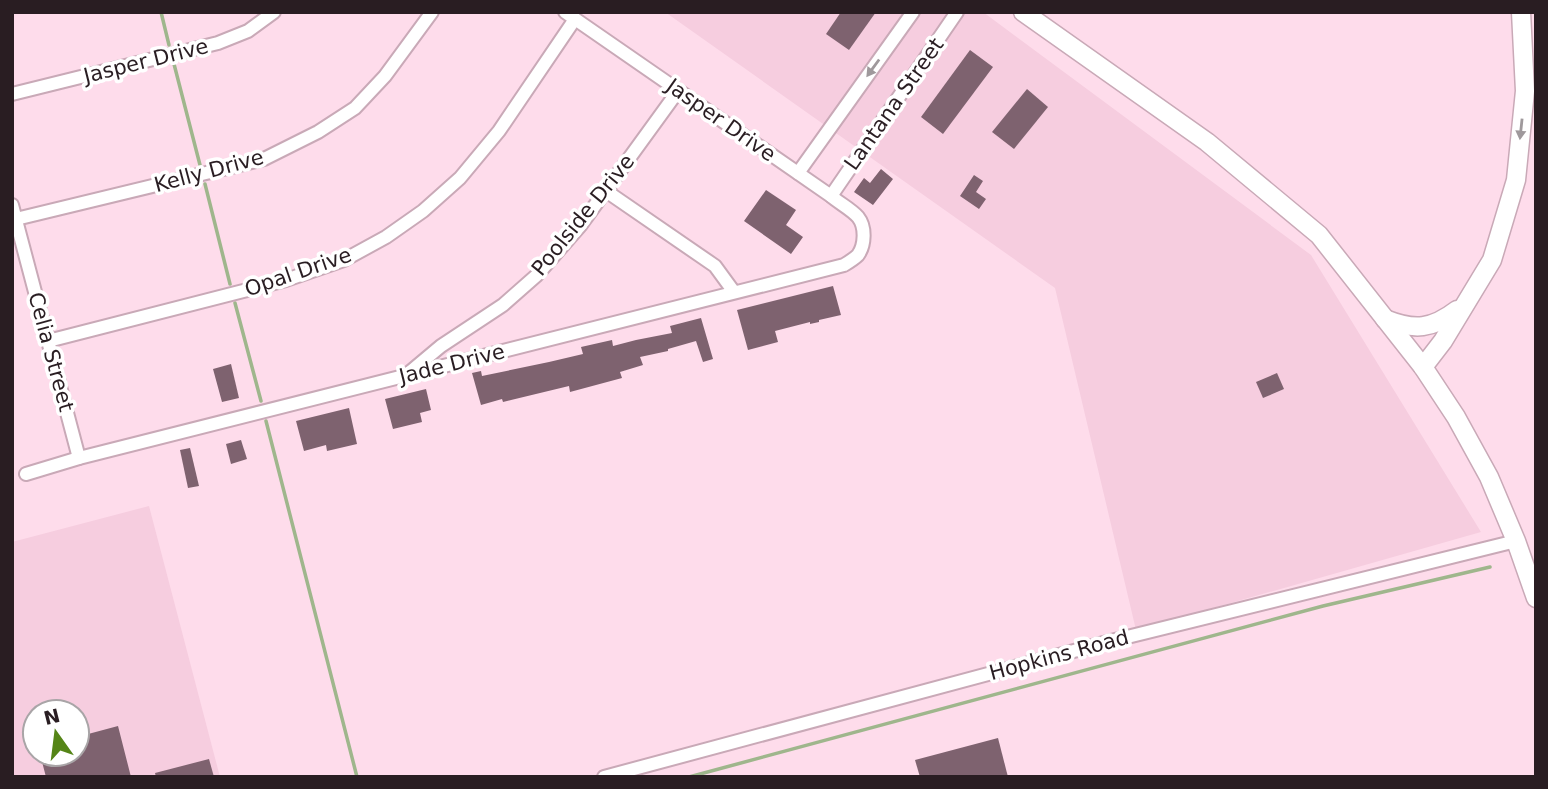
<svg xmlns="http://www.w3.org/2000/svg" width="1548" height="789" font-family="'DejaVu Sans',sans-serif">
<rect width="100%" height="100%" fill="#fedceb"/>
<!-- built -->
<g fill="#f6cddf" fill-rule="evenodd">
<polygon points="665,12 983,12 1311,255 1481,532 1136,630 1055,288"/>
<path d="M149,506L220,777H12V542ZM35,712H77V754H35Z"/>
</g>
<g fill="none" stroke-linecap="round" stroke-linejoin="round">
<!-- stream -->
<g stroke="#9fb68c" stroke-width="3.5">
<polyline points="161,12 169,45"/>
<polyline points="174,64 200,165"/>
<polyline points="205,184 230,284"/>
<polyline points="235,303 261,401"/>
<polyline points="266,421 357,777"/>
<polyline points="689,777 1323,606 1490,567"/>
</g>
</g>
<!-- building -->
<g fill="#7e626f">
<polygon points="841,12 876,12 849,50 826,34"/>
<polygon points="970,50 993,67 943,134 921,117"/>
<polygon points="1027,89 1048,107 1014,149 992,132"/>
<polygon points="881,169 893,179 873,205 854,192 864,178 870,183"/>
<polygon points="974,175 983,181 976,192 986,199 979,209 960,196"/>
<polygon points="766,190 796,210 786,225 803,237 791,254 744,221"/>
<polygon points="833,286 841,315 819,320 819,322 810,324 810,322 775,331 778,342 748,350 737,310"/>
<polygon points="701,318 713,359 703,362 696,341 668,349 668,351 640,357 643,365 620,372 622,378 570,392 569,386 503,402 502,399 481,405 472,373 481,371 482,376 549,362 583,354 581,347 612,340 613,346 636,340 672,333 670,326"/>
<polygon points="231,364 239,398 222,402 213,369"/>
<polygon points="1277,373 1284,389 1263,398 1256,382"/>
<polygon points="426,389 431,410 420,413 422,422 393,429 385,399"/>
<polygon points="349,408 357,444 327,451 326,445 304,451 296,421"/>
<polygon points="241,440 247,459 231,464 226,444"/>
<polygon points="190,448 199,486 188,488 180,450"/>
<polygon points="118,726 131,777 46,777 40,754 77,754 77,737"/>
<polygon points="998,738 1008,777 920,777 915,760"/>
<polygon points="209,759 214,777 156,777 155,773"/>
</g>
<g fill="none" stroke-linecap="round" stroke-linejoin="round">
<!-- street casing -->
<g stroke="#c9a9b7" stroke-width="16">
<g id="street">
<polyline points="12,94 218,43 248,31 274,12"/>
<polyline points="798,173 913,12"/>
<polyline points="606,191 715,266 734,292"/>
<polyline points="831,196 957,12"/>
<polyline points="12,205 79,458"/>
<polyline points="16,219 264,159 318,132 355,108 385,76 432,12"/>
<polyline points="48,341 286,280 344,260 386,237 423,211 460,178 499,131 575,19"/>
<polyline points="410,372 441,346 503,305 537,275 580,226 678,91"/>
<path d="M26,474L79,458L844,265C849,262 854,259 858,255C865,245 866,227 858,217C851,209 839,203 831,196L565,12"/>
<polyline points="604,777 1111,641 1516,541"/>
</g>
</g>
<!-- secondary casing -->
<g stroke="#c9a9b7" stroke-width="21">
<g id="secondary">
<polyline points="1023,12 1207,142 1319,235 1423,367 1456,417 1489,477 1516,541 1536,598"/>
<path d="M1385,319C1415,331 1432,329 1457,310"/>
<polyline points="1423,367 1443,341 1492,260 1516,180 1525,91 1521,12"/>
</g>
</g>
<!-- street -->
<use href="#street" stroke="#fff" stroke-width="12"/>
<!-- secondary -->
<use href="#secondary" stroke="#fff" stroke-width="18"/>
</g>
<!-- one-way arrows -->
<defs><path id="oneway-solid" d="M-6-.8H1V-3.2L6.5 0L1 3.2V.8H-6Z" transform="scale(1.75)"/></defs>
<g fill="#9f999c">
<use href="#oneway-solid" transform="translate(873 68) rotate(126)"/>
<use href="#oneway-solid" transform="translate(1521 129) rotate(96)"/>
</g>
<g text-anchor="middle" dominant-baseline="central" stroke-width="7" stroke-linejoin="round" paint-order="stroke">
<!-- street labels -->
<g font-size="21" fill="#291d22" stroke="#fff">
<text transform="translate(146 61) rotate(-14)">Jasper Drive</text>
<text transform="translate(894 104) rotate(-55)">Lantana Street</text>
<text transform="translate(721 120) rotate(35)">Jasper Drive</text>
<text transform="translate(209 171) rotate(-15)">Kelly Drive</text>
<text transform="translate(583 215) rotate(-51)">Poolside Drive</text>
<text transform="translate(298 272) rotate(-19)">Opal Drive</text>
<text transform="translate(51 352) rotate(75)">Celia Street</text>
<text transform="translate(452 364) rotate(-14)">Jade Drive</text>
<text transform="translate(1059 655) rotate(-15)">Hopkins Road</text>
</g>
</g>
<!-- border -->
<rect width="1548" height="789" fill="none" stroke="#291d22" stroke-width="28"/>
<!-- north arrow -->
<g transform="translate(56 733) rotate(346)"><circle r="33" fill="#ffffff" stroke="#a9a5a7" stroke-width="2"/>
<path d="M0-5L12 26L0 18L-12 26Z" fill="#558517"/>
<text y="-10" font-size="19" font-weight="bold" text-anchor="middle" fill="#291d22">N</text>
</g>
</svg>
